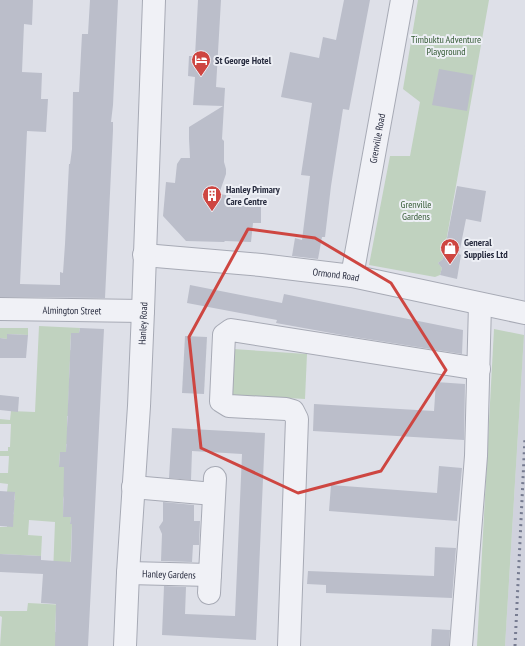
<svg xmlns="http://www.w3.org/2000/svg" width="525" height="646" font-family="'PT Sans Narrow',sans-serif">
<rect width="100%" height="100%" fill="#dee0e8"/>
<!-- built -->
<polygon fill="#d0d2dd" points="525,141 525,646 505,646 524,335"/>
<!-- green -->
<g fill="#c0d2bf">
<polygon points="418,0 489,0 443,259 438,263 442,268 440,275 435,277 369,265 390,156 410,156 420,102 403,89"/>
<polygon points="39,326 80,328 79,333 71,333 70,350 79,351 70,360 69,378 77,388 69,388 68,406 76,406 76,416 67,416 67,434 75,434 75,444 66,444 66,452 60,452 59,466 73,467 63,499 63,517 71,517 70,524 72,524 69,597 53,574 55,522 29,520 28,535 42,536 41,556 0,554 0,557 0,527 7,527 7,518 14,514 14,510 7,510 7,500 15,500 15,493 7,492 8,484 0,483 0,473 8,473 9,456 0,456 0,451 8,451 8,447 10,447 11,424 0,424 0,419 10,420 11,411 35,412"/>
<polygon points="0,328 28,328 28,335 8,334 7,339 0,338"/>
<polygon points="494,329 524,335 505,646 477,646"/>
<polygon points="233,349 307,354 305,399 230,395"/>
<polygon points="28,603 66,605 56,610 55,632 65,633 55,646 0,646 2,617 0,616 0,611 27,611"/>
</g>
<!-- building -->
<g fill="#bbbeca">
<polygon points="0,0 33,0 32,25 24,24 22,72 42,73 41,99 48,99 46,132 27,131 20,284 60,285 60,272 63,273 65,244 69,164 70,164 72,149 73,92 79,92 82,34 88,34 90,0 118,0 113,105 111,122 113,122 113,130 105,298 0,297"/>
<polygon points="198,0 221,0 216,87 225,88 222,139 224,141 224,162 226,169 226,174 219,194 226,195 226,198 261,201 261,223 253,223 251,242 225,241 224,242 186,241 163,216 166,182 175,183 177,164 181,158 190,158 189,139 189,127 223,106 193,105 195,77 188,76 189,56 195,56"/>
<polygon points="344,0 370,0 349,110 343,109 331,186 325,237 322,237 318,259 292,256 295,238 302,240 310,176 301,175 312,103 281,97 290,52 319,58 323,37 336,40"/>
<polygon points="439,69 473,75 467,111 432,105"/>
<polygon points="457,186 486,191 481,222 466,219 459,254 461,255 457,279 440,275 442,268 438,263 443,259"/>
<polygon points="190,285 282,303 284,294 463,330 462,354 342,335 276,323 277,320 187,303"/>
<polygon points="80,328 104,329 88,646 55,646 56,604 41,603 43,574 0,572 0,554 41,556 41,560 71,562 72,524 70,524 71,517 63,517 64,467 59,467 60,452 66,452 71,333 79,333"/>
<polygon points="7,334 28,335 26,358 0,358 0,338 7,339"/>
<polygon points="185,336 207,337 204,394 182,393"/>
<polygon points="436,382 465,384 464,440 313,431 314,404 434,411"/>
<polygon points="0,395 19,397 18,412 0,410"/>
<polygon points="172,428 265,433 256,640 162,635 164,586 186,587 185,614 235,616 242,454 192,451 191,480 169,478"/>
<polygon points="439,466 462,468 457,521 329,511 331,485 437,493"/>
<polygon points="0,491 15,492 13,527 0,526"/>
<polygon points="163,502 194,505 194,521 200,521 199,545 193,545 192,562 161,561 162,534 159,527 163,521"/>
<polygon points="435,547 456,548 452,598 326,593 326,585 307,584 308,571 434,576"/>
<polygon points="432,629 450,630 449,646 431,646"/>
</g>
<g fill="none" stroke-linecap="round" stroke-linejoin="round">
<!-- minor casing -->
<g stroke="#a7aab5" stroke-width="24">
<g id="minor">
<path id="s1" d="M144,255L261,265L352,276L525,313"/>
<path id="s2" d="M352,276L402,0"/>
<path id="s3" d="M0,309L143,311"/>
<polyline points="133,487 214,494"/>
<path id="s4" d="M128,573L210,575"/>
<polyline points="209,593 215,478"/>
<path id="s5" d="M125,646L128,573L139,406L143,311L154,0"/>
<polyline points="289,646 297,419 293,411 286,409 229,406 221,401 224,335 231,330 479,369"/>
<polyline points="461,646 476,456 480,304"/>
</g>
</g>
<!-- minor -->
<use href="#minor" stroke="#f0f1f6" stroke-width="22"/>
<!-- rail -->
<polyline stroke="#777c91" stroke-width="3" stroke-dasharray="2 4" stroke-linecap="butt" points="515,646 525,437"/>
</g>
<!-- marked area -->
<path fill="none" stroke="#ce4641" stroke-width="3" stroke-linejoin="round" d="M248,229L315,238L391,283L446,370L381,471L298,493L201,448L189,337Z"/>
<!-- icons -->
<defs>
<g id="hotel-pin" transform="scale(1)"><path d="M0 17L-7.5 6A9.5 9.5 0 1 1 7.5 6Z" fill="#ce4641" stroke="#edeff5"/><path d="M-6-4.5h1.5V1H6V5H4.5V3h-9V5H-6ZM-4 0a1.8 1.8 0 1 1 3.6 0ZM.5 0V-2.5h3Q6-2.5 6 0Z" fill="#fff"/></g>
<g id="building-pin" transform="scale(1)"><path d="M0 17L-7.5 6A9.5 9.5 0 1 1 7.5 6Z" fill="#ce4641" stroke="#edeff5"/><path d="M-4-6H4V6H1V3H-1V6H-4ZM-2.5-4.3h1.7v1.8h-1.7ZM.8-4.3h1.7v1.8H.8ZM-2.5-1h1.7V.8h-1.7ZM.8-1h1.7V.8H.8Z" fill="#fff"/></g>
<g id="shop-pin" transform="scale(1)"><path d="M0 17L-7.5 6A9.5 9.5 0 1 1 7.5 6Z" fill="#ce4641" stroke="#edeff5"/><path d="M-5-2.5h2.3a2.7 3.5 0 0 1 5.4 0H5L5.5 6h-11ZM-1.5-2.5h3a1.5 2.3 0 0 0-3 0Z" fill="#fff"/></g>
</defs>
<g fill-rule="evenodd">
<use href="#hotel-pin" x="201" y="60"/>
<use href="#building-pin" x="212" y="195"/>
<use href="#shop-pin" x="450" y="248"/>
</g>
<g text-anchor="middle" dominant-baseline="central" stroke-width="4" stroke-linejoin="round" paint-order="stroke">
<!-- park labels -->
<g font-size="10" fill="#345a34" stroke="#edeff5">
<text x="446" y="39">Timbuktu Adventure<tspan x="446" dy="12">Playground</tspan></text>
<text x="416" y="204">Grenville<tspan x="416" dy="12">Gardens</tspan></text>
</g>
<!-- poi labels -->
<g font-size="10" font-weight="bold" fill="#272b3e" stroke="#edeff5" text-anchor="start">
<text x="215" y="60">St George Hotel</text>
<text x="226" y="189">Hanley Primary<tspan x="226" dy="12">Care Centre</tspan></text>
<text x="464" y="242">General<tspan x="464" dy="12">Supplies Ltd</tspan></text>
</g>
<!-- street labels -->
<g font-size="10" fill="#272b3e" stroke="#edeff5">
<text stroke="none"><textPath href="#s2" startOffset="140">Grenville Road</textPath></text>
<text stroke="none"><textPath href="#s1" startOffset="193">Ormond Road</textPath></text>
<text stroke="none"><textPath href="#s3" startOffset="72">Almington Street</textPath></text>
<text stroke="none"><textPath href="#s5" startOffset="323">Hanley Road</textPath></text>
<text stroke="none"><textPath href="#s4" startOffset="41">Hanley Gardens</textPath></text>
</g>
</g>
</svg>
